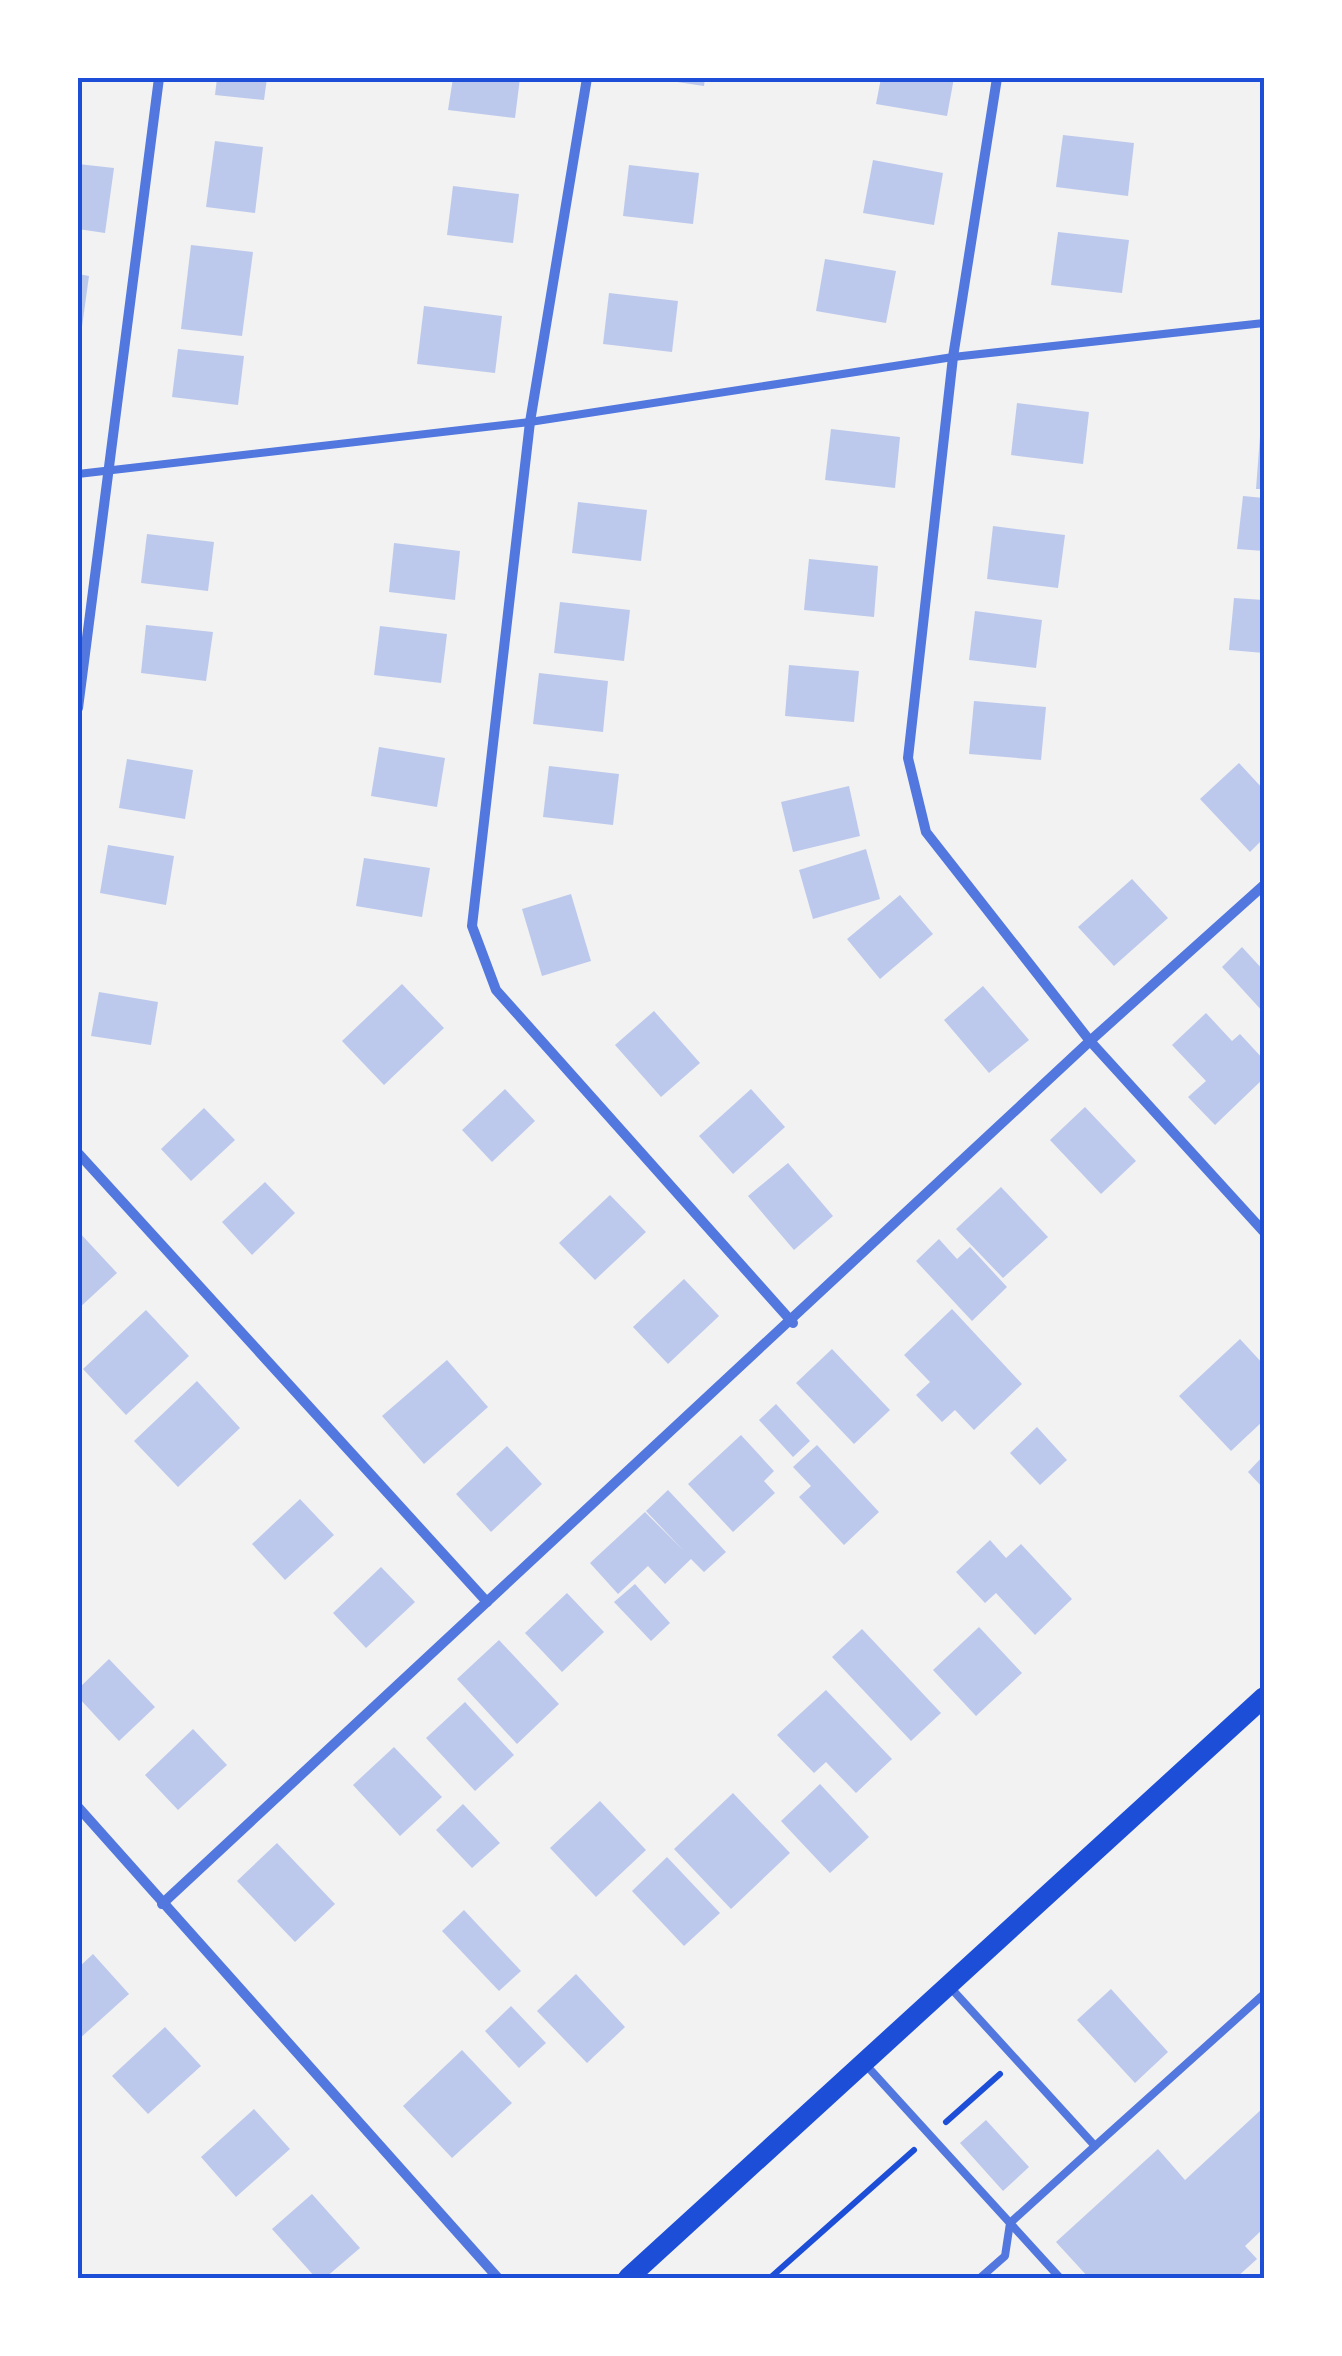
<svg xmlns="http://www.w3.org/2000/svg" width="1342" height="2356" font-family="'Work Sans',sans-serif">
<rect width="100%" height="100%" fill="#f2f2f2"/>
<!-- building -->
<g fill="#bdc9ec">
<polygon points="217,78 267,78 264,100 215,95"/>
<polygon points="453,78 520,78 515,118 448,110"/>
<polygon points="650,78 705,78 704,86"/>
<polygon points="881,78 954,78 947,116 876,104"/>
<polygon points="1063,135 1134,143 1128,196 1056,187"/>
<polygon points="215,141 263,147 255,213 206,207"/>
<polygon points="873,160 943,173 934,225 863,213"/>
<polygon points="78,164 114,168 105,233 78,229"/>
<polygon points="629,165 699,173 693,224 623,216"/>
<polygon points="453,186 519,194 513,243 447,235"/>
<polygon points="1058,232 1129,240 1122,293 1051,285"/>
<polygon points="191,245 253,252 242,336 181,329"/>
<polygon points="825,259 896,271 886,323 816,311"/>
<polygon points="78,274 89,276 81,334 78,334"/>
<polygon points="609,293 678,301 672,352 603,344"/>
<polygon points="424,306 502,316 495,373 417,364"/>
<polygon points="178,349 244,356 238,405 172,397"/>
<polygon points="1017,403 1089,412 1083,464 1011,455"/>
<polygon points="831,429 900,437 895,488 825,480"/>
<polygon points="1260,436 1264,436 1264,489 1256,489"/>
<polygon points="1243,496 1264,498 1264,551 1237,549"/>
<polygon points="578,502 647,510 641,561 572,553"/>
<polygon points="993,526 1065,535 1058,588 987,579"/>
<polygon points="147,534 214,542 208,591 141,583"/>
<polygon points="394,543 460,551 455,600 389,592"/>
<polygon points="809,559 878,566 874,617 804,610"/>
<polygon points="1234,598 1264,600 1264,653 1229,650"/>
<polygon points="560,602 630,610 624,661 554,653"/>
<polygon points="975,611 1042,620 1036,668 969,660"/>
<polygon points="146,625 213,632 206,681 141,673"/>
<polygon points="380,626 447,634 441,683 374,675"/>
<polygon points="789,665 859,671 854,722 785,716"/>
<polygon points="539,673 608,681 603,732 533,724"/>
<polygon points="974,701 1046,707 1041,760 969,754"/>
<polygon points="379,747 445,758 437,807 371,796"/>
<polygon points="127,759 193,770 185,819 119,808"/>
<polygon points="1239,763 1264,790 1264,838 1250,852 1200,799"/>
<polygon points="549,766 619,774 613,825 543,817"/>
<polygon points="849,786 860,836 793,852 781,802"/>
<polygon points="108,845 174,856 166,905 100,893"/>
<polygon points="866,849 880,899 813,919 799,870"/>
<polygon points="364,858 430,868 422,917 356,906"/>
<polygon points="1132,879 1168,918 1114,966 1078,927"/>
<polygon points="571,894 591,961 542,976 522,909"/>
<polygon points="900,895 933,934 880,979 847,939"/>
<polygon points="1242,947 1264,971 1264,1013 1222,967"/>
<polygon points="402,984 444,1028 384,1085 342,1041"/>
<polygon points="983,986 1029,1040 989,1073 944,1020"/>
<polygon points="99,992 158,1002 151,1045 91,1036"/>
<polygon points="654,1011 700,1063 661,1097 615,1045"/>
<polygon points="1206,1013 1232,1041 1240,1034 1264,1060 1264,1078 1215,1125 1188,1097 1206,1081 1172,1045"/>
<polygon points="505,1089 535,1121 492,1162 462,1130"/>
<polygon points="751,1089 785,1127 733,1174 699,1136"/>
<polygon points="1085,1107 1136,1161 1101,1194 1050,1140"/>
<polygon points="204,1108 235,1140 191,1181 161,1149"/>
<polygon points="788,1163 833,1216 794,1250 748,1196"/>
<polygon points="265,1182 295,1213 252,1255 222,1222"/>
<polygon points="1001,1187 1048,1237 1003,1278 956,1229"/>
<polygon points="610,1195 646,1232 595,1280 559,1243"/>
<polygon points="78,1231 117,1273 78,1309"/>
<polygon points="939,1239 957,1259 970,1247 1007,1287 972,1321 916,1261"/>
<polygon points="684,1279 719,1316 668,1364 633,1327"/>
<polygon points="952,1309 1022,1384 974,1430 955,1410 942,1422 916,1395 930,1382 904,1355"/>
<polygon points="146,1310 189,1356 126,1415 83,1369"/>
<polygon points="1240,1339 1264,1365 1264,1420 1231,1451 1179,1396"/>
<polygon points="832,1349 890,1410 854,1444 796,1383"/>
<polygon points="447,1360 488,1407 424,1464 382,1416"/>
<polygon points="197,1381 240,1428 178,1487 134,1441"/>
<polygon points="776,1404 810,1441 793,1457 759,1420"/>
<polygon points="1037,1427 1067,1460 1040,1485 1010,1453"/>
<polygon points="741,1435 774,1471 764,1481 775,1493 733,1532 688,1484"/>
<polygon points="817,1445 879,1512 844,1545 799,1497 811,1486 793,1467"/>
<polygon points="507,1446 542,1484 491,1532 456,1494"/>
<polygon points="1264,1455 1264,1489 1248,1472"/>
<polygon points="668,1490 726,1552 704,1572 691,1559 665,1584 648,1566 618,1594 590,1563 645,1512 684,1551 646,1511"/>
<polygon points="300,1499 334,1535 285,1580 252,1544"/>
<polygon points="990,1540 1006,1558 1021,1544 1072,1599 1035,1635 996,1593 985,1603 956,1572"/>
<polygon points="381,1567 415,1602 366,1648 333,1613"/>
<polygon points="635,1584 670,1623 651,1641 614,1602"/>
<polygon points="567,1593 604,1632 562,1672 525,1633"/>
<polygon points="979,1627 1022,1673 976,1716 933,1670"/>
<polygon points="862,1629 941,1713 911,1741 832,1657"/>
<polygon points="499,1640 559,1704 517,1744 457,1679"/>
<polygon points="109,1659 155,1707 119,1741 78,1697 78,1689"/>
<polygon points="826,1690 892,1759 856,1793 826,1762 814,1773 777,1735"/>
<polygon points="465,1702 514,1755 475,1791 426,1738"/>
<polygon points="193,1729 227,1765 178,1810 145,1775"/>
<polygon points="394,1747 442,1797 400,1836 353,1785"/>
<polygon points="820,1784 869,1837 830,1873 781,1821"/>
<polygon points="733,1793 790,1853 731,1909 674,1849"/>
<polygon points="600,1801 646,1850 596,1897 550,1848"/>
<polygon points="463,1804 500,1843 472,1868 436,1830"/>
<polygon points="277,1843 335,1904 295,1942 237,1881"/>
<polygon points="667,1857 720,1913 684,1946 632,1891"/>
<polygon points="464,1910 521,1971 499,1991 442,1931"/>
<polygon points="93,1954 129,1994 78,2040 78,1968"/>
<polygon points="576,1974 625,2027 587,2063 537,2011"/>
<polygon points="1111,1989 1168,2052 1135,2083 1077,2020"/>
<polygon points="511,2006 546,2043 519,2068 485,2031"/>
<polygon points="165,2027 201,2066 148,2114 112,2076"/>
<polygon points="462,2050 512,2103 452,2158 403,2106"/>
<polygon points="1264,2107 1264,2228 1245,2246 1257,2259 1236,2278 1089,2278 1056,2242 1158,2149 1185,2180"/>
<polygon points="254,2109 290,2149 236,2197 201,2157"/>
<polygon points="986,2120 1029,2167 1003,2191 960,2143"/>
<polygon points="312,2194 360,2248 325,2278 316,2278 272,2229"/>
</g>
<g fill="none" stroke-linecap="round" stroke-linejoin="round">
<!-- path -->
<g stroke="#1d4ed8" stroke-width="6">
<polyline points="946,2122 1000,2074"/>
<polyline points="770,2278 914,2150"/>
</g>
<!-- service -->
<g stroke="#5277de" stroke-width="8">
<polyline points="78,474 530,422 953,357 1264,323"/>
<polyline points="949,1986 1095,2146 1010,2223 1060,2278"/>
<polyline points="866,2065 1010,2223 1005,2256 980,2278"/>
<polyline points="1095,2146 1264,1994"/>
</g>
<!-- minor -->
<g stroke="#5277de" stroke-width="10">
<polyline points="587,78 530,422 472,926 496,990 793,1323"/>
<polyline points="997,78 953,357 908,758 926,832 1090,1041 1264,1232"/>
<polyline points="78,708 159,78"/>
<polyline points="78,1153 487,1602"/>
<polyline points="78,1807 498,2278"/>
<polyline points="162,1904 1090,1041 1264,885"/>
</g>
<!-- secondary -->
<polyline stroke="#1d4ed8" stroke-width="20" points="628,2278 1264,1697"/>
</g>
<!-- border -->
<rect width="1342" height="2356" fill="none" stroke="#ffffff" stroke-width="160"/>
<rect x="80" y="80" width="1182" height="2196" fill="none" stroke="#1d4ed8" stroke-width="4"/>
</svg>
